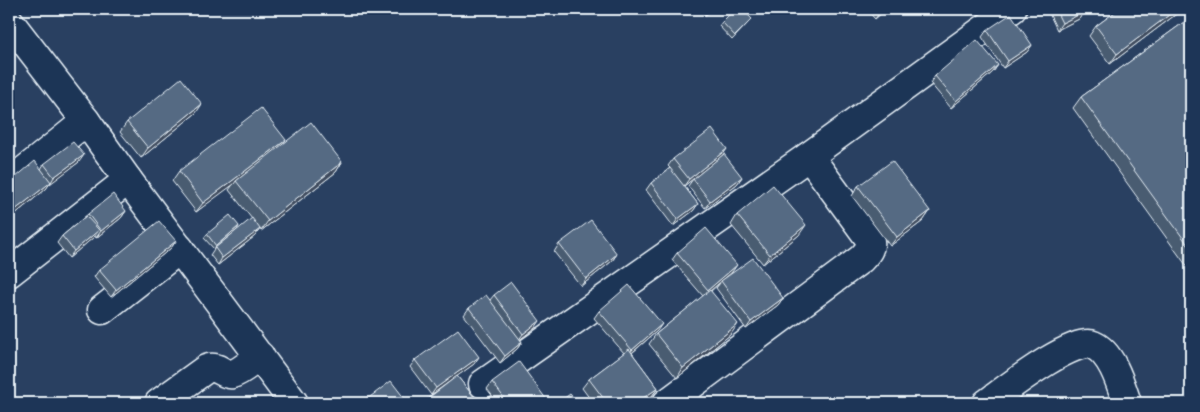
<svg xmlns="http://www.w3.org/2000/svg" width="1200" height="412" font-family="Delius,sans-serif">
<rect width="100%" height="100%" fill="#294061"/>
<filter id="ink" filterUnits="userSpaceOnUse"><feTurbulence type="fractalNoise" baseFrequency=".02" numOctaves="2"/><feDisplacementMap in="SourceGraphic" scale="10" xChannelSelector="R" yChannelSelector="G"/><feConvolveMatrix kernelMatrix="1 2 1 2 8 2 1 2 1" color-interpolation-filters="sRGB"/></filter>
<g filter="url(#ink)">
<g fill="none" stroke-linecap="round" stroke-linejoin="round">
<!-- minor casing -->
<g stroke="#e8f1f8" stroke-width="31">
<g id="minor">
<polyline points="9,21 86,121 128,180 294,403"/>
<polyline points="9,183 86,121"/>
<polyline points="9,273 128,180"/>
<polyline points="102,310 180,249"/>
<polyline points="483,384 809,156 1012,9"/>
<path d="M159,403L206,369C219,364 223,376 232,374C241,372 252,361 260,356"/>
<path d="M667,403L861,259C866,254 873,247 869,238L809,156"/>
<path d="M987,403C1005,390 1074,336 1093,345C1112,353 1121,385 1127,403"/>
</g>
</g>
<!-- minor -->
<use href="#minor" stroke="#1d3557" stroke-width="28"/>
</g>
<!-- wall -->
<g fill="#495b71" stroke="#e8f1f8">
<polygon points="702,9 716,9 705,15"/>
<polygon points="866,9 886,9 875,19"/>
<polygon points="1047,9 1083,9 1084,12 1079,19 1057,30"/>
<polygon points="1119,9 1183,9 1110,64 1089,36 1096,26"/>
<polygon points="1191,17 1191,272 1073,108 1081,97"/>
<polygon points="752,19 749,22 732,40 719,26 722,22"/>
<polygon points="987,30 1032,45 1027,52 1003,68 982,37"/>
<polygon points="998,65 993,72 951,108 930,83 935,76"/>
<polygon points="196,113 141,158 120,132 127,122"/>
<polygon points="283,144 342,162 336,172 261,231 260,229 255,236 218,265 210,255 214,249 204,238 207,234 237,230 221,243 252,219 229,190 234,183 196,212 172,181 179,171"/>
<polygon points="722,156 684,186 698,204 693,211 673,226 646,190 651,183 670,168 668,166 673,159"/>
<polygon points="79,162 49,184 46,189 9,219 9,183 41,169 44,164"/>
<polygon points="742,177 737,184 705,208 688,186 693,179"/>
<polygon points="858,186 930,211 923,221 890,246 852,196"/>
<polygon points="126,211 121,218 96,238 95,236 69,258 57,243 62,236 88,214"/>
<polygon points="737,215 799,235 763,264 731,225"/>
<polygon points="176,241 171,248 111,297 94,277 99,270"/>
<polygon points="559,244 617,254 612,261 581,286 554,252"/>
<polygon points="677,253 732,272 783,298 778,305 746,329 716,288 720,283 711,291 731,334 677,378 649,344 656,334 703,296 672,260"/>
<polygon points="494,295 535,328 520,339 522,342 517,349 500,363 464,315 469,308 490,300"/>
<polygon points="599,311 657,331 632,353 658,388 651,397 643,403 593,403 582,388 589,379 624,353 594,318"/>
<polygon points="415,360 474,364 457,376 475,398 471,403 422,403 450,381 431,395 410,367"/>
<polygon points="492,382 549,403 498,403 487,389"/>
</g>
<!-- shaded-wall -->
<g fill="#3c4a5c" stroke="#e8f1f8">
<polygon points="712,9 716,9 705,15 708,11"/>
<polygon points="883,9 886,9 875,19 880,12"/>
<polygon points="1177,9 1183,9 1110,64 1117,54"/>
<polygon points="1084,12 1079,19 1057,30 1062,23"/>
<polygon points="1032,45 1027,52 1003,68 1008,61"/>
<polygon points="998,65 993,72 951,108 956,101"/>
<polygon points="202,104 196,113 141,158 148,148"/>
<polygon points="286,140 279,149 236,181 234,184 196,212 203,203"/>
<polygon points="727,149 722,156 684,186 689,179"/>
<polygon points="84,155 79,162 50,184 54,177"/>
<polygon points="342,162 336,172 261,231 268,221"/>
<polygon points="742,177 737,184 705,208 710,201"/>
<polygon points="51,182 46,189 9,219 9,216 10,214"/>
<polygon points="698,204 693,211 673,226 678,219"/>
<polygon points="126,211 121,218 96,238 101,231"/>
<polygon points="930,211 923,221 890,246 897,237"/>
<polygon points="806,225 799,235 763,264 770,255"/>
<polygon points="239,226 237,230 214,249 216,246"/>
<polygon points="260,229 255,236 218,265 222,258"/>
<polygon points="99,230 94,237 69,258 74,251"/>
<polygon points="176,241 171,248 111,297 116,290"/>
<polygon points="617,254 612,261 581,286 586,279"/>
<polygon points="737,265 732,272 703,297 708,290"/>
<polygon points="783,298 778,305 746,329 751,322"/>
<polygon points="540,321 535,328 518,341 523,334"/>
<polygon points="662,324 657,331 627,357 632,350"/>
<polygon points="738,324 731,334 677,378 683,368"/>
<polygon points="522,342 517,349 500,363 505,356"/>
<polygon points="479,357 474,364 431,395 436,388"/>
<polygon points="658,388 651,397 643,403 636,403"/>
</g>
<!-- building -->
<g fill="#556a83" stroke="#e8f1f8">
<polygon points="735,9 742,9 752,19 735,36 722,22"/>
<polygon points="877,9 883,9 880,12"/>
<polygon points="1055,9 1083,9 1084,12 1062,23"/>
<polygon points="1119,9 1177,9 1117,54 1096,26"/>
<polygon points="1011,14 1032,45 1008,61 987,30"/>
<polygon points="1191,17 1191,249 1081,97"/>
<polygon points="977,40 998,65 956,101 935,76"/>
<polygon points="181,78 202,104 148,148 127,122"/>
<polygon points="261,108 286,140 203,203 179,171"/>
<polygon points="311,122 342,162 268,221 236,181"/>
<polygon points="712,129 727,149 689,179 673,159"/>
<polygon points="73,142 84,155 54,177 44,164"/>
<polygon points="724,154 742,177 710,201 693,179"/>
<polygon points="35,161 51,182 10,214 9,212 9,183"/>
<polygon points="892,161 930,211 897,237 858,186"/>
<polygon points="670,168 698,204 678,219 651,183"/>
<polygon points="773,185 806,225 770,255 737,215"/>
<polygon points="113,194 126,211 101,231 88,214"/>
<polygon points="230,215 239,226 216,246 207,234"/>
<polygon points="86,216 99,230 74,251 62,236"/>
<polygon points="252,218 260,229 222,258 215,248"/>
<polygon points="591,220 617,254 586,279 559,244"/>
<polygon points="159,221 176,241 116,290 99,270"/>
<polygon points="706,228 737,265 708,290 677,253"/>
<polygon points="753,258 783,298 751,322 721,281"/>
<polygon points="511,282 540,321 523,334 494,295"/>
<polygon points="629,285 662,324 632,350 599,311"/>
<polygon points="710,290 738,324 683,368 656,334"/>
<polygon points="486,295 522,342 505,356 469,308"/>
<polygon points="458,329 479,357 436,388 415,360"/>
<polygon points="629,349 658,388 636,403 607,403 589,379"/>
<polygon points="519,362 549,403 508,403 492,382"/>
<polygon points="457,376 475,398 468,403 422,403"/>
<polygon points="391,381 408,403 362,403"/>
<polygon points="570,394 578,403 558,403"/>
</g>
</g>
<!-- margin -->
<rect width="1200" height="412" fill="none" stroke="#1d3557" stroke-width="30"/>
<rect x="15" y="15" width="1170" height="382" fill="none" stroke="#e8f1f8" stroke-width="2" filter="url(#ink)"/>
</svg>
